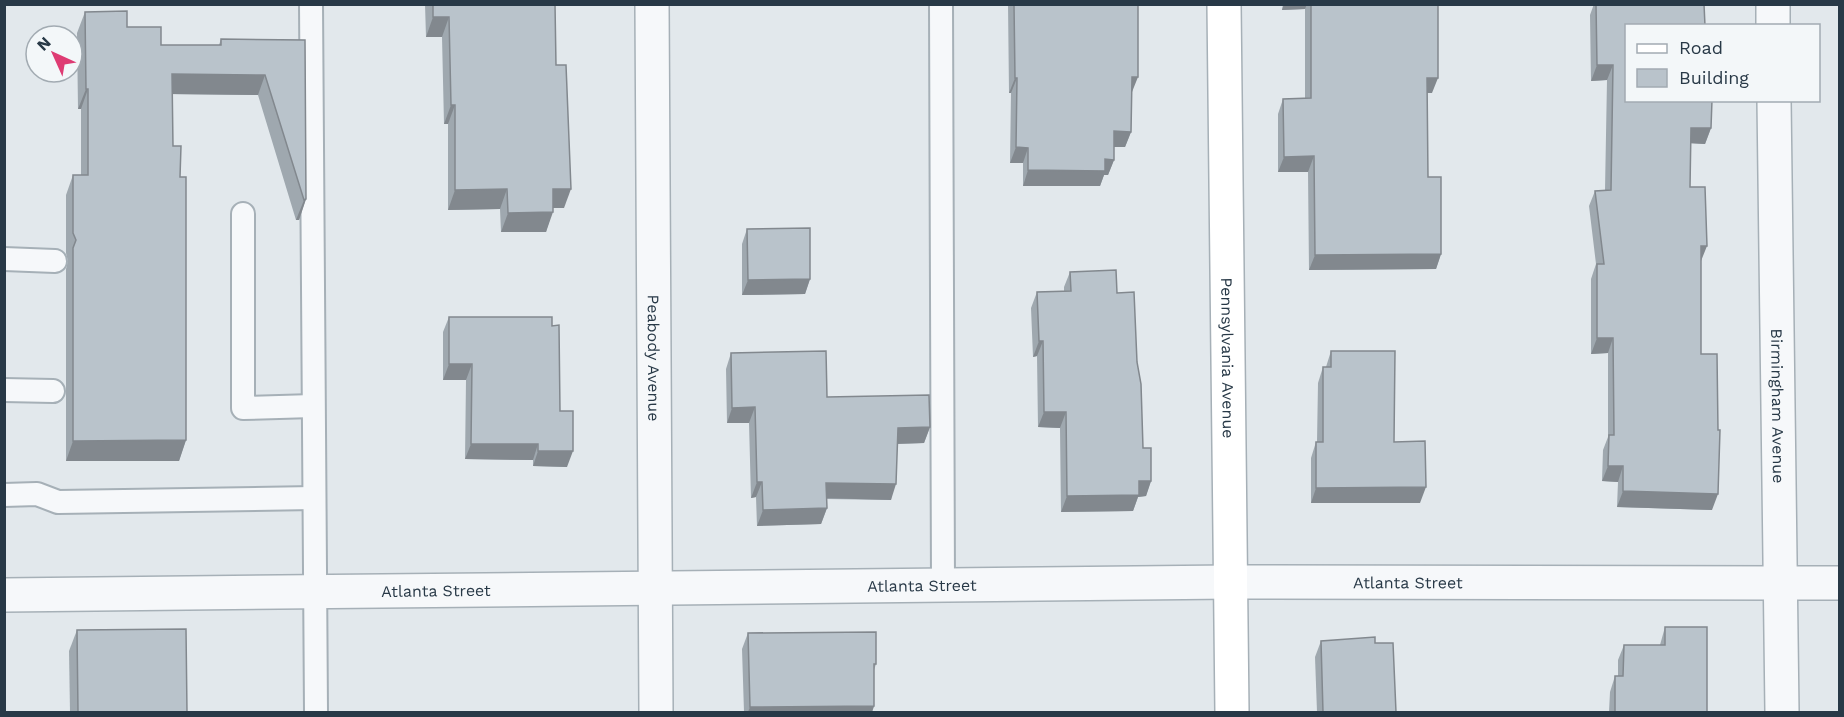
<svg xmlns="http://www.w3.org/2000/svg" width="1844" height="717" font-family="'Work Sans',sans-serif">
<rect width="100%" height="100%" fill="#e2e8ec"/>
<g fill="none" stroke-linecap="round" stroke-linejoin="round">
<!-- lane casing -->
<g stroke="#a6b0b7" stroke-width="26">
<g id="lane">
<polyline points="311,4 316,712"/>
<polyline points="941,4 943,584"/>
<polyline points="243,214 243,408 313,406"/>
<polyline points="4,259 55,261"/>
<polyline points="4,390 53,391"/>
<polyline points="4,495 37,494 58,502 314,498"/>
</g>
</g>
<!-- street casing -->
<g stroke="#a6b0b7" stroke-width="36">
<g id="street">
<path id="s1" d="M652,4L656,712"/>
<polyline points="1773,4 1773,26"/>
<path id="s2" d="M1774,100L1782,712"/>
<path id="s3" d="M4,595L1231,582L1840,583"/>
</g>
</g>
<!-- secondary casing -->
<g stroke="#a6b0b7" stroke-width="36">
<g id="secondary">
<path id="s4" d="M1224,4L1232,712"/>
</g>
</g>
<!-- lane -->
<use href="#lane" stroke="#f6f8fa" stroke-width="22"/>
<!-- street -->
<use href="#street" stroke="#f6f8fa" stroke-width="33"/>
<!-- secondary -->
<use href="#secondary" stroke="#fff" stroke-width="33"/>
</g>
<!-- wall -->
<g fill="#9fa8af">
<polygon points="425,4 555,4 556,65 564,208 553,208 546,232 501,232 500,209 448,210 448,124 444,124 442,37 426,37"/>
<polygon points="1008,4 1138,4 1132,92 1131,132 1125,147 1114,147 1114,160 1108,175 1104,175 1100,186 1023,186 1023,163 1010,163 1011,93 1009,93"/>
<polygon points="1283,4 1380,4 1432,93 1427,93 1428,177 1441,254 1436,269 1309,270 1308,172 1278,172 1278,114 1283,99 1305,98 1305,9 1282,10"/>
<polygon points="1594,4 1704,4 1626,26 1711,128 1705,144 1691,143 1690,187 1701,261 1701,354 1712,510 1617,507 1618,482 1602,481 1603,450 1608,437 1608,353 1591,354 1591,279 1596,264 1589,206 1595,191 1605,190 1607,80 1591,81 1590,15"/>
<polygon points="85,12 161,45 219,45 221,39 305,40 306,199 299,220 296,220 258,95 173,94 173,146 180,177 186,440 179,461 66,461 66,269 68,261 66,253 66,195 73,175 81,175 81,109 78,109 77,33"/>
<polygon points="747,229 810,279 805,294 742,295 742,244"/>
<polygon points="1070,272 1117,293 1143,448 1151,481 1146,496 1138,497 1133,511 1061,512 1060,428 1038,427 1037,356 1033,357 1031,308 1037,292 1064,291 1064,287"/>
<polygon points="449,317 552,326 560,411 567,467 533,466 533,460 465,459 466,380 443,380 443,332"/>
<polygon points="1331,351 1394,442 1420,503 1311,503 1311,458 1316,442 1317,442 1318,383 1323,367 1326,367"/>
<polygon points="731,353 827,397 930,427 924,443 898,444 891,500 826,499 827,508 821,524 757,526 756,497 751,498 749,423 727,423 726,369"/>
<polygon points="1665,627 1707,712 1609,712 1610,692 1615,676 1618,676 1618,660 1624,645 1660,645"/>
<polygon points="77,630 187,712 70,712 69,651"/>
<polygon points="748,633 876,664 874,670 874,706 872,712 744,712 742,649"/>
<polygon points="1321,641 1375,643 1396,712 1317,712 1315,657"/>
</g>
<!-- shaded-wall -->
<g fill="#82888e">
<polygon points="1284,4 1307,4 1305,9 1282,10"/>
<polygon points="433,17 449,17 442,37 426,37"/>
<polygon points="1597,65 1613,65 1607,80 1591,81"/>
<polygon points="172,74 265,75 258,95 165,94"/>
<polygon points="1132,77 1138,77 1132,92"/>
<polygon points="1015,78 1017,78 1011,93 1009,93"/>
<polygon points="1427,78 1438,78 1432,93 1422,93"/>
<polygon points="86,89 88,89 81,109 78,109"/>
<polygon points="451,105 455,105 448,124 444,124"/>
<polygon points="1691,128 1711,128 1705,144 1685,143"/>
<polygon points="1114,131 1131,132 1125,147 1108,147"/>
<polygon points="1016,147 1028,148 1023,163 1010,163"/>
<polygon points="1314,156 1308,172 1278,172 1284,157"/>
<polygon points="1105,159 1114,160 1108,175 1104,175 1100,186 1023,186 1028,170"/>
<polygon points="507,189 500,209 448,210 455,190"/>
<polygon points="553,189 571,189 564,208 546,208"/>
<polygon points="306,199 299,220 296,220 304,200"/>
<polygon points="553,212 546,232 501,232 508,213"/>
<polygon points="1701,246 1707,246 1701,261"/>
<polygon points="1441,254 1436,269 1309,270 1315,255"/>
<polygon points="810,279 805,294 742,295 748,280"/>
<polygon points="1597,338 1613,338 1608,353 1591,354"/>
<polygon points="1039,341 1043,341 1037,356 1033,357"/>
<polygon points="449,364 472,364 466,380 443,380"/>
<polygon points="755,407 749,423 727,423 732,408"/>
<polygon points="1044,412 1066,412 1060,428 1038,427"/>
<polygon points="930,427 924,443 892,444 898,428"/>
<polygon points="186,440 179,461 66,461 73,441"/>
<polygon points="471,444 538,444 533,460 465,459"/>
<polygon points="538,451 573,451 567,467 533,466"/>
<polygon points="1608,466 1623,466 1618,482 1602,481"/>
<polygon points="1139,481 1151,481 1146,496 1138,497 1133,511 1061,512 1067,496"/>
<polygon points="757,482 762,482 756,497 751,498"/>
<polygon points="826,483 896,484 891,500 820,498"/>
<polygon points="1426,487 1420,503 1311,503 1316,488"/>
<polygon points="1623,491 1718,494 1712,510 1617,507"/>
<polygon points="827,508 821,524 757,526 763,510"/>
<polygon points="874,706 872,712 748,712 750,707"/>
</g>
<!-- building -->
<g fill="#b9c3cb" stroke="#82888e" stroke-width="1.5">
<polygon points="433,4 555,4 556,65 566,65 571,189 553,189 553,212 508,213 507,189 455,190 455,105 451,105 449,17 433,17"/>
<polygon points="1014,4 1138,4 1138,77 1132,77 1131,132 1114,131 1114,160 1105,159 1105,171 1028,170 1028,148 1016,147 1017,78 1015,78"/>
<polygon points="1311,4 1438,4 1438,78 1427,78 1428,177 1441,177 1441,254 1315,255 1314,156 1284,157 1283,99 1311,98"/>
<polygon points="1596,4 1704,4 1705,26 1626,26 1626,100 1712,100 1711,128 1691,128 1690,187 1705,187 1707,246 1701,246 1701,354 1717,354 1718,430 1720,430 1718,494 1623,491 1623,466 1608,466 1609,435 1614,435 1613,338 1597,338 1597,264 1604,264 1595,191 1611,190 1613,65 1597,65"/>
<polygon points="127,11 127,27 161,27 161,45 221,45 221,39 305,40 306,199 304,200 265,75 172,74 173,146 181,146 180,177 186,177 186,440 73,441 73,248 76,240 73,233 73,175 88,175 88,89 86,89 85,12"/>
<polygon points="810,228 810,279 748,280 747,229"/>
<polygon points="1116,270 1117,293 1134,292 1137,362 1141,384 1143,448 1151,448 1151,481 1139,481 1139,495 1067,496 1066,412 1044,412 1043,341 1039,341 1037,292 1071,291 1070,272"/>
<polygon points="449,317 552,317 552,326 559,325 560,411 573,411 573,451 538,451 538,444 471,444 472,364 449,364"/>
<polygon points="826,351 827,397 929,395 930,427 898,428 896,484 826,483 827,508 763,510 762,482 757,482 755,407 732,408 731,353"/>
<polygon points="1331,351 1395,351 1394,442 1425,441 1426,487 1316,488 1316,442 1323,442 1323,367 1331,367"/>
<polygon points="1665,627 1707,627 1707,712 1615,712 1615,676 1623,676 1624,645 1665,645"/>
<polygon points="186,629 187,712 78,712 77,630"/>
<polygon points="876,632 876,664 874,664 874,706 750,707 748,633"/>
<polygon points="1375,637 1375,643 1393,643 1396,712 1323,712 1321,641"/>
</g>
<g text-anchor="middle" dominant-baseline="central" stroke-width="4.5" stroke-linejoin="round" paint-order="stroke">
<!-- street labels -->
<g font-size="16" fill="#283947" stroke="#f3f7f9">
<text stroke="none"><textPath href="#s4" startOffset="354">Pennsylvania Avenue</textPath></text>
<text stroke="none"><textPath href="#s1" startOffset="354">Peabody Avenue</textPath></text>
<text stroke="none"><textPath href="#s2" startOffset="306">Birmingham Avenue</textPath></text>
<text stroke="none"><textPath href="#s3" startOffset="1404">Atlanta Street</textPath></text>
<text stroke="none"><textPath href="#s3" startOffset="918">Atlanta Street</textPath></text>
<text stroke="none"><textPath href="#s3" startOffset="432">Atlanta Street</textPath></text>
</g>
</g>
<!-- border -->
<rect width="1844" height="717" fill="none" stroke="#283947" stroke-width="12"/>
<!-- legend -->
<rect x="1625" y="24" width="195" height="78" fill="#f3f7f9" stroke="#a2abb2" stroke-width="1.5"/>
<rect x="1637" y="44" width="30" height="9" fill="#ffffff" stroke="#a2abb2" stroke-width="1.5"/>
<text x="1679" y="54" font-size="18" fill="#283947">Road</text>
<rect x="1637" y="69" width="30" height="18" fill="#b9c3cb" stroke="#a2abb2" stroke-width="1.5"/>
<text x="1679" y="84" font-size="18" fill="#283947">Building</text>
<!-- north arrow -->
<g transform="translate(54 54) rotate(315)"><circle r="28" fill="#f3f7f9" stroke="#a2abb2" stroke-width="1.5"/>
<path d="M0-4.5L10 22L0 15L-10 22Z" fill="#de3b73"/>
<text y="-9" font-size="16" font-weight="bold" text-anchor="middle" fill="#283947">N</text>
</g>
</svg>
